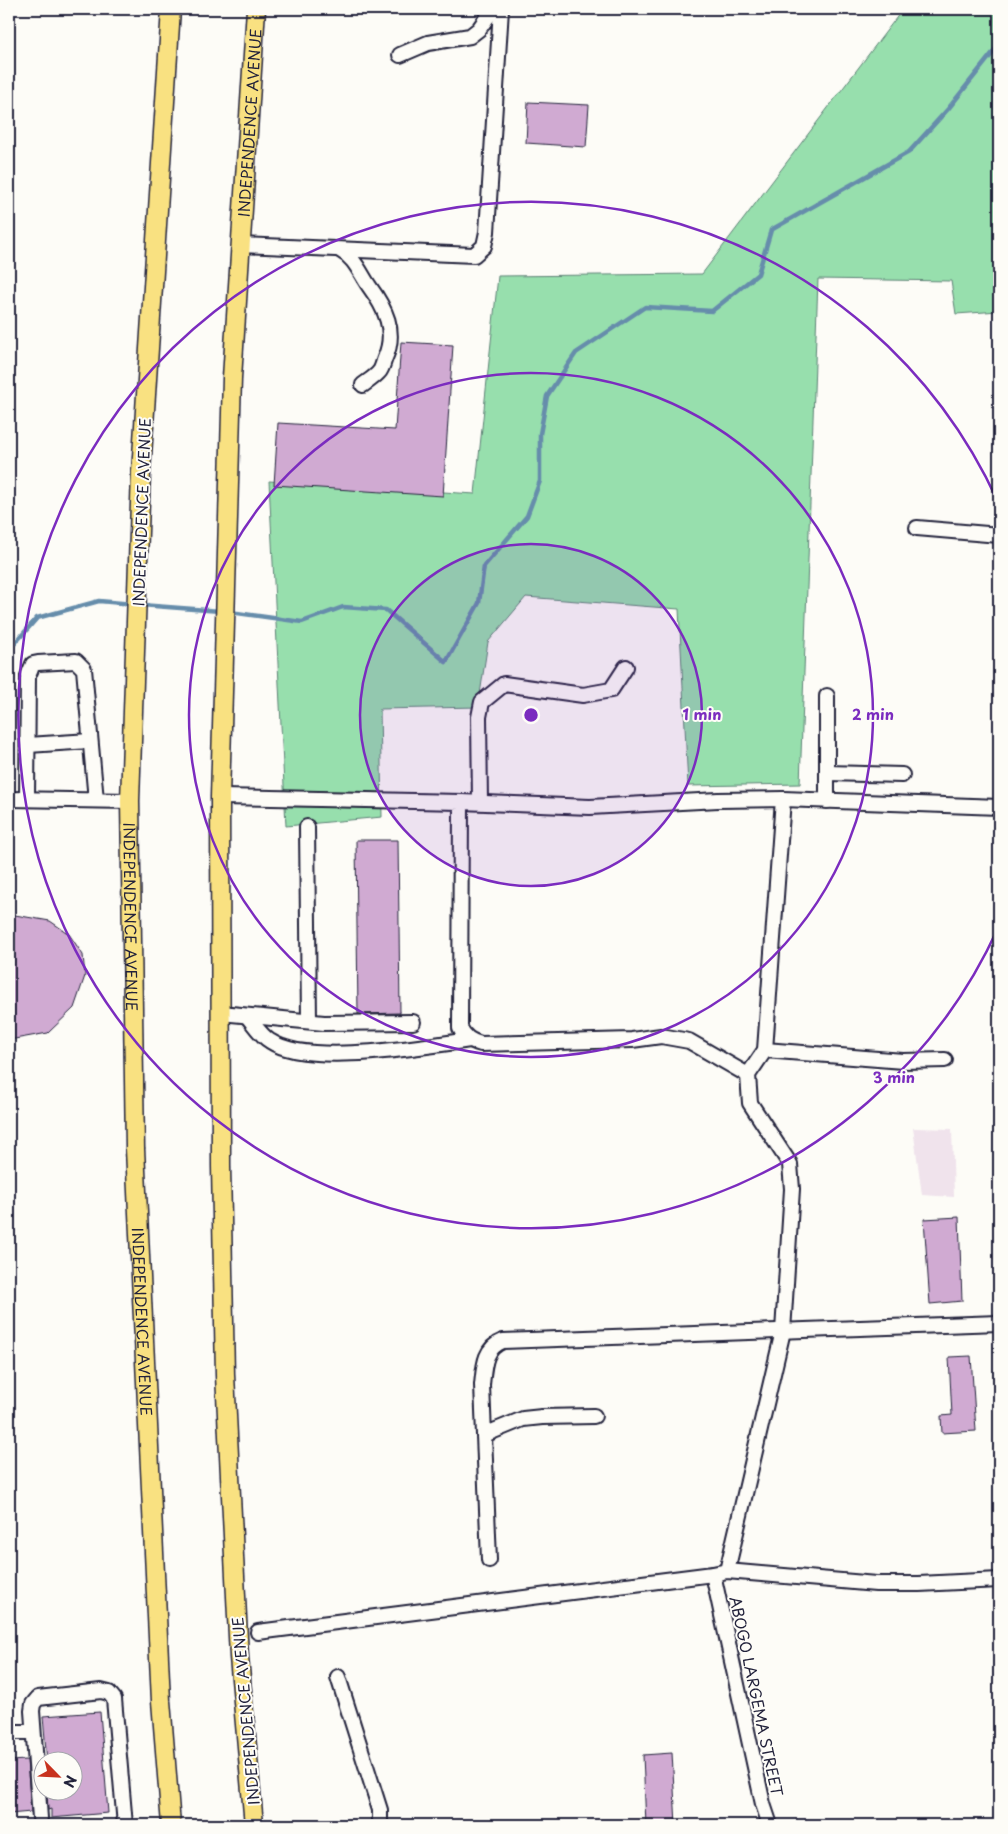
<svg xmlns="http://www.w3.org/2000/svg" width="1008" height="1834" font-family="'Playpen Sans',sans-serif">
<rect width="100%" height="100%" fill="#fdfcf7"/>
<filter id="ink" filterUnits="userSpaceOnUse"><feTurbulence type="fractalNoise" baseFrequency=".02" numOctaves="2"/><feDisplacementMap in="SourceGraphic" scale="10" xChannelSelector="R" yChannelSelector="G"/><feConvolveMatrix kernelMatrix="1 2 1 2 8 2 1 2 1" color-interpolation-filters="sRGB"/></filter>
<g filter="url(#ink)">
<!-- built -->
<polygon fill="#f0e3ec" points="913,1128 952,1129 954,1197 922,1195"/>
<!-- green -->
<polygon fill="#97dfad" stroke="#5c8074" points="903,9 999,9 999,311 956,314 951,281 818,279 800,784 688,786 679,609 526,597 488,642 478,707 380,709 382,817 286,826 269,481 475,494 498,276 702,274"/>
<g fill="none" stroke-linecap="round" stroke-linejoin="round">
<!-- stream -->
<g stroke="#668dab" stroke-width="4.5">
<polyline points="141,605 220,611"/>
<polyline points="230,612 302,622 343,607 386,610 446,662 479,603 484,566 527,516 540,481 540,434 547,396 576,353 645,307 712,311 758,274 771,230 909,152 948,109 999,45"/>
<polyline points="9,650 37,618 99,601 133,604"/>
</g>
</g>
<!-- building -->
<g fill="#d0aad2" stroke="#22223b">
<polygon points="528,102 589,105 586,147 526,143"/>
<polygon points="401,342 453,345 443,496 274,485 278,423 395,430"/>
<polygon points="356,840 398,840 400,1013 358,1014"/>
<polygon points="9,914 50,921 69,934 83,955 85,976 74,1008 48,1033 9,1040"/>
<polygon points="959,1217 962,1301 930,1304 924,1219"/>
<polygon points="971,1356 976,1431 942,1433 941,1416 952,1415 949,1357"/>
<polygon points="100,1712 108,1813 51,1818 51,1809 48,1810 47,1792 72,1792 72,1762 47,1762 43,1716"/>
<polygon points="672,1753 676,1825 646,1825 643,1755"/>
<polygon points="27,1760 31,1812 9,1814 9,1761"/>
</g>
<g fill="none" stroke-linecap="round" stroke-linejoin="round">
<!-- minor casing -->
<g stroke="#22223b" stroke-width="18">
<g id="minor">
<polyline points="400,55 428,43 470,36 479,29 493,9"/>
<polyline points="241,245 474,255 484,246 487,232 501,9"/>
<path d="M340,250C355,258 360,273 369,286C385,308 397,331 385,358C383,363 382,369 379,372C375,377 368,381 363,385"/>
<polyline points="917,528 999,535"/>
<polyline points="827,696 827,801"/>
<polyline points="28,745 90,741"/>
<polyline points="828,773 902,775"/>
<path d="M220,797L461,802L460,1028C465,1038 471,1041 481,1044L632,1040L661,1036L689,1041L748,1075"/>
<polyline points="9,799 130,801"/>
<polyline points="27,799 28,676 33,664 38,663 76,661 84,669 96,800"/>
<polyline points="461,802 590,807 718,800 783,799 999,807"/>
<polyline points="480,802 479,717 482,702 504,684 583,695 611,690 626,667"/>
<polyline points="307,827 309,1021"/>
<polyline points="221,1013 324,1023 413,1022"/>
<path d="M247,1016C254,1024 261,1036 270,1041C309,1067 423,1046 470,1040"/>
<polyline points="765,1050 903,1061 945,1060"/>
<polyline points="484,1435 523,1419 542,1417 594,1416"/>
<path d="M489,1560L482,1385C484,1367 484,1348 503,1341L999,1323"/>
<polyline points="727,1571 783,1331 792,1189 790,1164 750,1103 748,1075 765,1050 783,799"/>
<polyline points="713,1574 763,1804 770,1825"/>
<polyline points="258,1632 713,1574 727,1571 876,1584 919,1584 999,1580"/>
<polyline points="338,1677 380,1810 380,1825"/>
<polyline points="9,1732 33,1732"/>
<polyline points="40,1818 32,1711 33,1704 38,1698 101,1691 109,1693 114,1699 125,1825"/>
</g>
</g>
<!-- major casing -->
<g stroke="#22223b" stroke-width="21">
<g id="major">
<path id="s1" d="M171,9L141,472L130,801L135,1149L161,1701L171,1825"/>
<path id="s2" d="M254,1825L239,1657L225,1375L221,1166L220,797L232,378L256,9"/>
</g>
</g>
<!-- minor -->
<use href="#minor" stroke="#fdfcf7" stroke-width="14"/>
<!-- major -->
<use href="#major" stroke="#f9e181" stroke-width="18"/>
</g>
</g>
<!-- distance rings -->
<circle cx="531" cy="715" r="171" fill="#7b2cbf" fill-opacity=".12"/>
<g fill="none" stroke="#7b2cbf" stroke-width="2.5">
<circle cx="531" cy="715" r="171"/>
<circle cx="531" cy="715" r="342"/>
<path d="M998 928A513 513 0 1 1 998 502"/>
</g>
<g text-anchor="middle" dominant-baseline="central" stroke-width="4" stroke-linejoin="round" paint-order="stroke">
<!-- street labels -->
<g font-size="15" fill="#22223b" stroke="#fdfcf7">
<text stroke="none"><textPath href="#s2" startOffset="1704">INDEPENDENCE AVENUE</textPath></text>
<text transform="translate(141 512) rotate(-88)">INDEPENDENCE AVENUE</text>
<text stroke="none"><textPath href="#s1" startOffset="909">INDEPENDENCE AVENUE</textPath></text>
<text stroke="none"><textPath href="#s1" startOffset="1314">INDEPENDENCE AVENUE</textPath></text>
<text transform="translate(757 1696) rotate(78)">ABOGO LARGEMA STREET</text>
<text transform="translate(245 1711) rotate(-95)">INDEPENDENCE AVENUE</text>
</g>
</g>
<circle cx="531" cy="715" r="8" fill="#7b2cbf" stroke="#fdfcf7" stroke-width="2.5"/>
<g font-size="15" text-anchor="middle" font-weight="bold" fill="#7b2cbf" stroke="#fdfcf7" stroke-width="4" stroke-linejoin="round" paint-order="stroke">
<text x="702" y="720">1 min</text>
<text x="873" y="720">2 min</text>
<text x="894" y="1083">3 min</text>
</g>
<!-- margin -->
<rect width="1008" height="1834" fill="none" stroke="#fdfcf7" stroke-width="30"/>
<rect x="15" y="15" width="978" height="1804" fill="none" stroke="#22223b" stroke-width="2" filter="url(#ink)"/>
<!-- north arrow -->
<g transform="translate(58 1776) rotate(114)"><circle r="24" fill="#fdfcf7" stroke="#a5a5ac"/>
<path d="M0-4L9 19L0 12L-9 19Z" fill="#c8321e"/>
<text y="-8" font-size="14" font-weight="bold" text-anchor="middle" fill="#22223b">N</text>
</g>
</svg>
